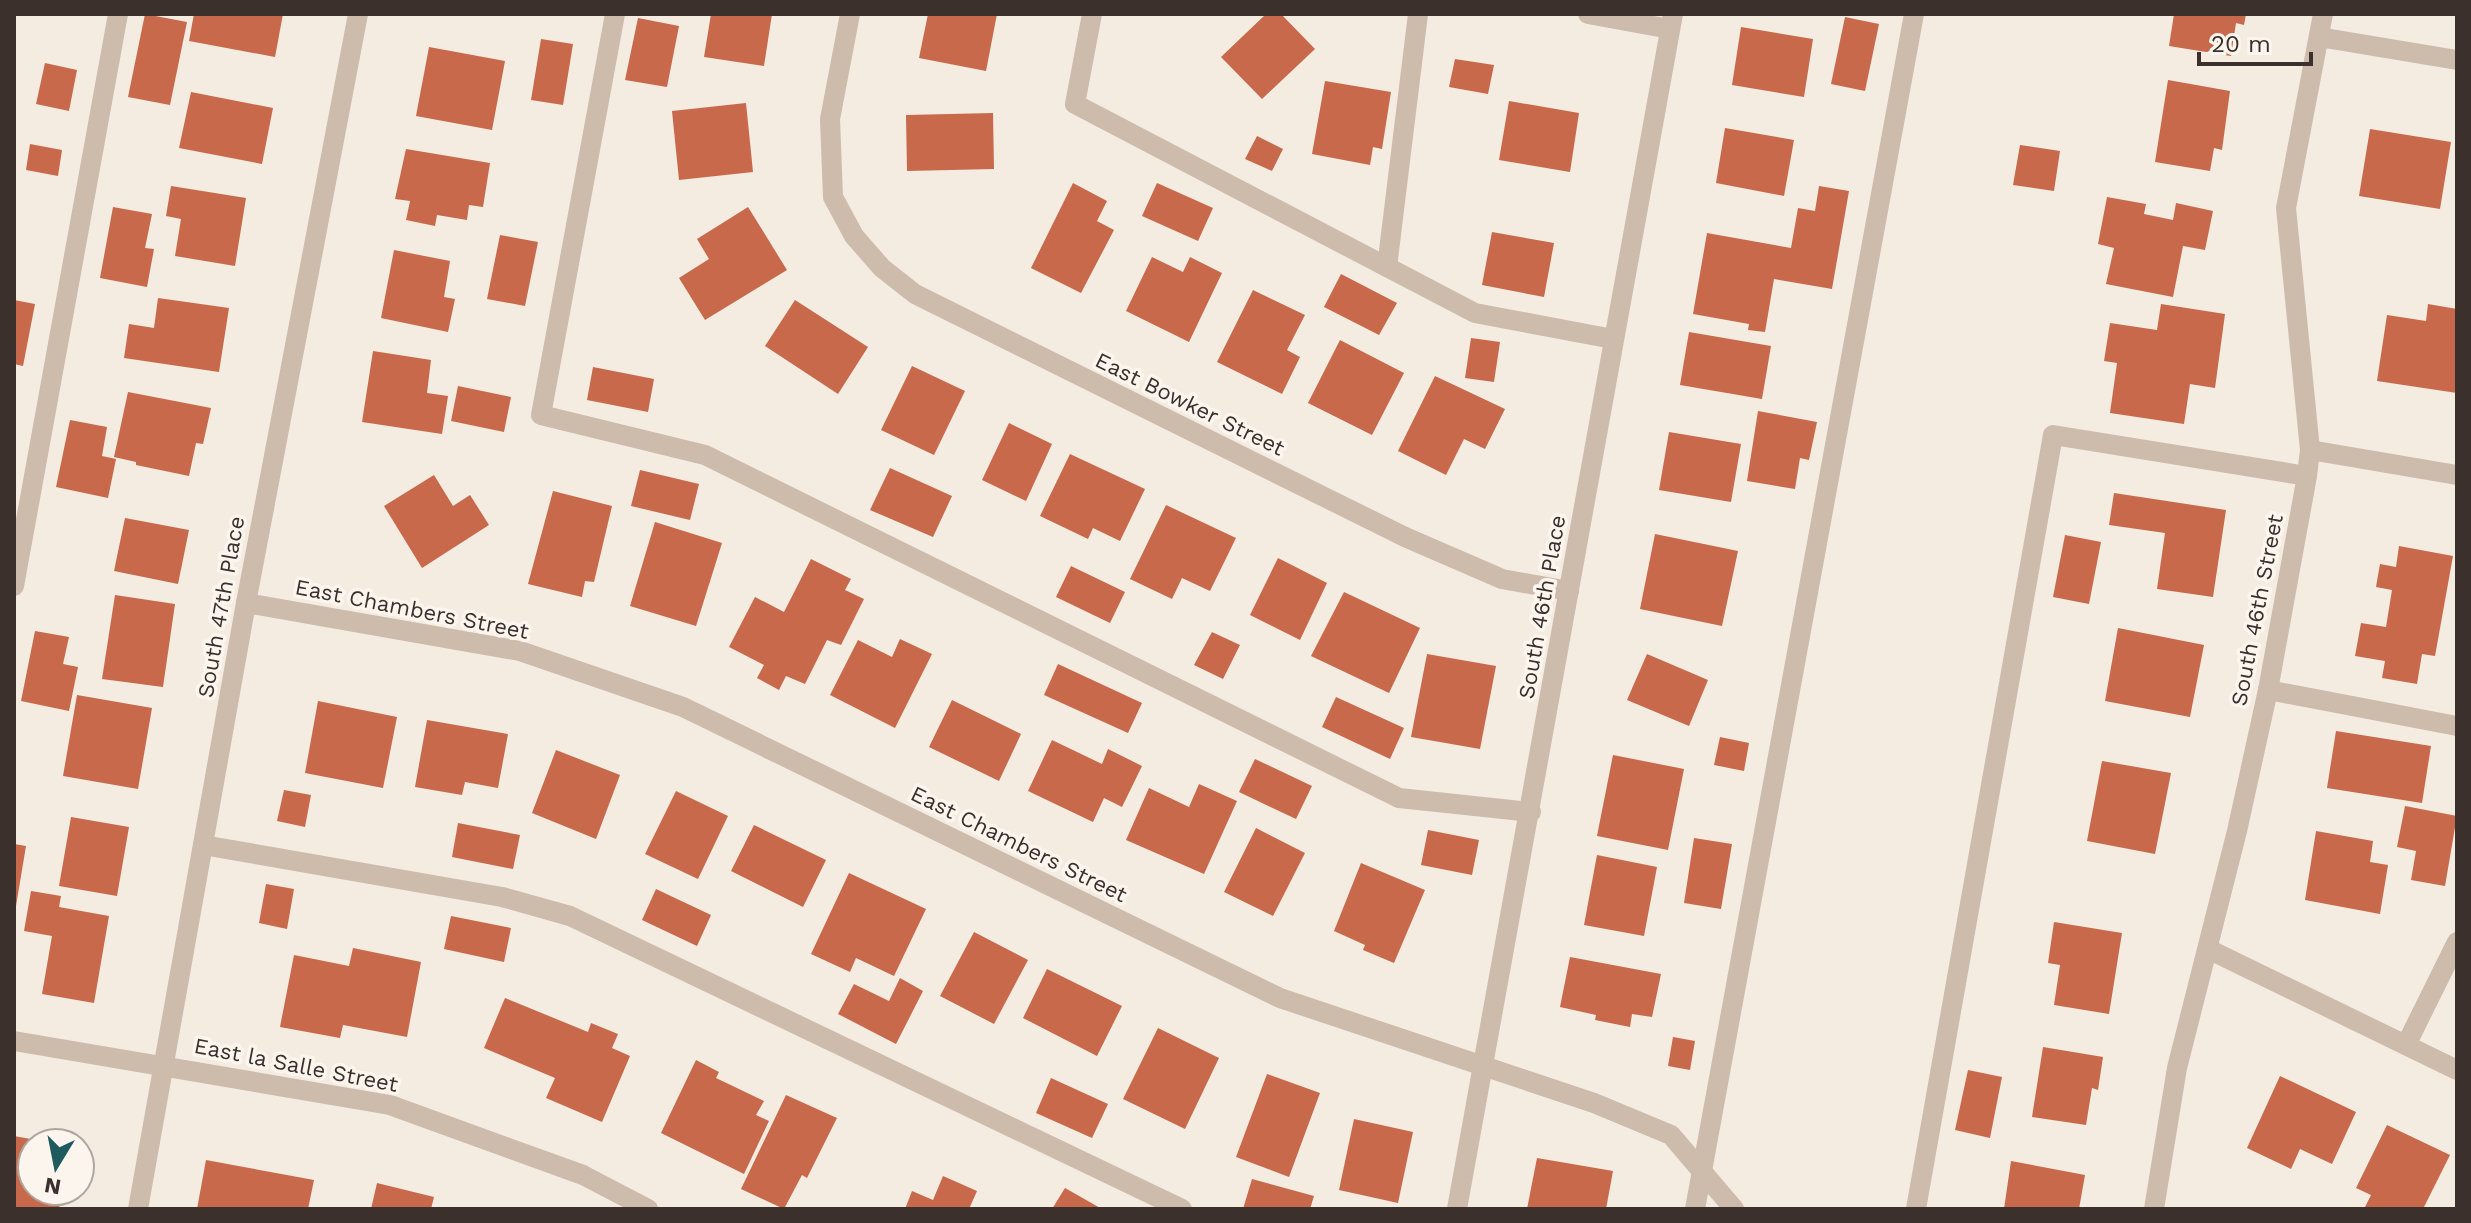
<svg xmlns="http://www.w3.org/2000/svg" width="2471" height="1223" font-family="'Work Sans',sans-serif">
<rect width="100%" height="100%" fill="#f4ebe1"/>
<!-- building -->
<g fill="#c8694b">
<polygon points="145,14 187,22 170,105 128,97"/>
<polygon points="194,14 283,14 275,57 189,41"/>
<polygon points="711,14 772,14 764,66 704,57"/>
<polygon points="928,14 997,14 986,71 919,58"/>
<polygon points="1266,14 1281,14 1315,49 1262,99 1221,57"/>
<polygon points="2174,14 2246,14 2244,25 2236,23 2231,56 2169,46"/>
<polygon points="1845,17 1879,24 1865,91 1831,84"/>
<polygon points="638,18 679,26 667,87 625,80"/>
<polygon points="1741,27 1813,39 1804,97 1732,85"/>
<polygon points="541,39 573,44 563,105 531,100"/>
<polygon points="429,47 505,61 492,130 416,116"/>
<polygon points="1455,59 1494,65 1488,94 1449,87"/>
<polygon points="45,63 77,70 69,111 36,104"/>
<polygon points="2168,80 2230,91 2222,150 2214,148 2210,171 2155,162"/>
<polygon points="1325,81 1391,92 1382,149 1373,147 1370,165 1312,154"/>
<polygon points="191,92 273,108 262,164 179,148"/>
<polygon points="1509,101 1579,113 1570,172 1499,160"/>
<polygon points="746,103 753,172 679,180 672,111"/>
<polygon points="993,113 994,169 907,171 906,115"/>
<polygon points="1725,128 1794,140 1784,196 1716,183"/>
<polygon points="2370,129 2451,142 2440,209 2359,196"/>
<polygon points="1257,136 1283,149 1272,171 1245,159"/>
<polygon points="30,144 62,150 58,176 26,170"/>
<polygon points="2020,145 2060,151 2054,191 2013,185"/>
<polygon points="406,149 490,163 483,207 469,205 467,220 437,215 435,226 406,220 410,201 395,199"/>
<polygon points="1073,183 1107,201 1097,221 1114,230 1081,293 1031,268"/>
<polygon points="1157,183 1213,208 1198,241 1142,216"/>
<polygon points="171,186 246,198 235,266 175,256 181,219 166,216"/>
<polygon points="1819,186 1849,191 1832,289 1774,279 1765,332 1748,330 1749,324 1693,314 1707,233 1791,248 1798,208 1815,211"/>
<polygon points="2107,197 2146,204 2144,214 2173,220 2176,203 2213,211 2205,250 2183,246 2173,297 2106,284 2114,248 2098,244"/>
<polygon points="113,207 152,214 145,248 154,249 147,287 100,278"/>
<polygon points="748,207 787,270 705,320 679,278 709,259 697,239"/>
<polygon points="1492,232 1554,243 1544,297 1482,285"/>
<polygon points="500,235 538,242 525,306 487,299"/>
<polygon points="394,250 450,261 444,297 455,299 448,332 381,318"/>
<polygon points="1152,257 1183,272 1190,257 1222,273 1189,342 1126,311"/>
<polygon points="1341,274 1397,303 1379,335 1324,307"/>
<polygon points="1253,290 1305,315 1287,350 1300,357 1282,394 1217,362"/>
<polygon points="158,298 229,308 219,372 124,358 129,324 154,328"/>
<polygon points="14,300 35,304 23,366 14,364"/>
<polygon points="795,300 868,347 838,394 765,346"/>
<polygon points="2161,304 2225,314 2215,388 2190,384 2184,424 2110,413 2117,363 2104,361 2110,323 2157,330"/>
<polygon points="2428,304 2457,309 2457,393 2377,381 2387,315 2426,321"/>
<polygon points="1689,332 1771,346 1762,399 1680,385"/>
<polygon points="1471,338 1500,342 1494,382 1465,378"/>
<polygon points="1340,340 1404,373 1372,435 1308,403"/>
<polygon points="373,351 431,360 427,393 448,396 442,434 362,422"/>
<polygon points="912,366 965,391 934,455 881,430"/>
<polygon points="593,367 654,379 648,412 587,400"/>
<polygon points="1435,376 1505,409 1485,449 1464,439 1446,475 1398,451"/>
<polygon points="458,386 511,397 504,432 451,421"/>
<polygon points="128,392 211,408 203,444 196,443 189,476 136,465 136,462 114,457"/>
<polygon points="1758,411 1817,422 1809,460 1800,458 1795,489 1747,481"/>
<polygon points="70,420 107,427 102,456 116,459 108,498 56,487"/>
<polygon points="1009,423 1052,444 1026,501 982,480"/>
<polygon points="1669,432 1741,444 1731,502 1659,490"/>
<polygon points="1070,454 1145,489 1120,541 1093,528 1088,539 1040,516"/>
<polygon points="890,468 952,496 933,537 870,510"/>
<polygon points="640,470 699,484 690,520 631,506"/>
<polygon points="434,475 453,506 470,495 489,525 422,568 384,506"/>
<polygon points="553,491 612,506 594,582 585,581 582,597 528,584"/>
<polygon points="2114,493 2226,510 2213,597 2157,589 2165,533 2109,525"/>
<polygon points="1166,505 1236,538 1210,591 1182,578 1172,599 1130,579"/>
<polygon points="125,518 189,530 178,584 114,571"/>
<polygon points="655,522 722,543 696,626 630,606"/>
<polygon points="1655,534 1738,551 1722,626 1640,609"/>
<polygon points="2065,535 2101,542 2089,604 2053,597"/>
<polygon points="2399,546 2453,556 2435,656 2422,654 2417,684 2382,678 2385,661 2355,656 2361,623 2386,627 2392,590 2376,587 2380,564 2396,567"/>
<polygon points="1278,558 1327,583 1300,640 1250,615"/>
<polygon points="811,559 851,579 845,590 864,599 841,645 827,640 805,684 786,676 779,690 757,678 764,665 729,647 755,597 784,612"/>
<polygon points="1071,566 1125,592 1110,623 1056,597"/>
<polygon points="1344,592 1420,628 1389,693 1311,656"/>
<polygon points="115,595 175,604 163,687 102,679"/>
<polygon points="2118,628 2204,645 2190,717 2105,701"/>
<polygon points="35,631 69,637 63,664 78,667 69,711 21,701"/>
<polygon points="1212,632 1240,645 1223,679 1194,665"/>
<polygon points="900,639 932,654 895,728 830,695 858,640 892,657"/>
<polygon points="1427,654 1496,666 1480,749 1411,737"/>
<polygon points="1647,654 1708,680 1689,726 1627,700"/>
<polygon points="1058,664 1142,703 1128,733 1044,695"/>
<polygon points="77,695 152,708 138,789 63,776"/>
<polygon points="1336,697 1404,728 1390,759 1322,727"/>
<polygon points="952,700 1021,734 999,781 929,747"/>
<polygon points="318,701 397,717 383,788 305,773"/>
<polygon points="427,720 508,734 498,788 465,782 462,795 415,787"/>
<polygon points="2336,731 2431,746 2422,803 2327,788"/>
<polygon points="1720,737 1749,743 1744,771 1714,765"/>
<polygon points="1052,740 1102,764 1108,749 1142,766 1122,807 1104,798 1093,822 1028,791"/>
<polygon points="556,750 620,775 596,839 532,813"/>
<polygon points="1613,755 1684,769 1668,850 1597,836"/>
<polygon points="1255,759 1312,786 1296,819 1239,792"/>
<polygon points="2102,761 2171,773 2155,854 2087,841"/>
<polygon points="1199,784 1237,801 1204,874 1126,840 1149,788 1189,807"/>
<polygon points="284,790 311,795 305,827 277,821"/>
<polygon points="676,791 728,816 698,879 645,854"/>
<polygon points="2405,806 2457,816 2445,886 2411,880 2416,851 2397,847"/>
<polygon points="71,817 129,827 117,896 59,886"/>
<polygon points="458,823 520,835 513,869 452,857"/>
<polygon points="754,825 826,860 803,907 731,871"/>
<polygon points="1256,828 1305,853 1273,916 1224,892"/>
<polygon points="1428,830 1479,840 1472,875 1421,865"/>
<polygon points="2316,831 2373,841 2370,862 2388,865 2380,914 2305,900"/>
<polygon points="1694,838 1732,844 1721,909 1684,903"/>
<polygon points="14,844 26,846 16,906 14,906"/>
<polygon points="1597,855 1657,867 1644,936 1584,925"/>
<polygon points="1361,863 1425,890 1394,963 1363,950 1365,945 1334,931"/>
<polygon points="849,873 926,909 894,976 856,958 850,972 811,954"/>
<polygon points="266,884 294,889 287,929 259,923"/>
<polygon points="656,889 711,915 697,946 642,920"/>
<polygon points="31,891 61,896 59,907 109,916 94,1003 42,994 52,936 24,931"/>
<polygon points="451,916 511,928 504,962 444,949"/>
<polygon points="2054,922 2122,933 2109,1014 2054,1005 2060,965 2048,963"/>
<polygon points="974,932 1028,960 994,1024 940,996"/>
<polygon points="353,948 421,962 407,1037 343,1025 340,1038 280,1027 294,955 349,966"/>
<polygon points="1570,957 1661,974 1652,1017 1632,1014 1630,1027 1595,1020 1596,1015 1560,1007"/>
<polygon points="1047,969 1122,1006 1097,1056 1023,1018"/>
<polygon points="900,978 923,991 896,1044 838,1014 854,984 889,1001"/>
<polygon points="505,998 588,1032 591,1023 618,1034 612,1048 630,1056 602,1122 546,1098 555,1078 484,1048"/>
<polygon points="1158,1028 1219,1058 1185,1129 1123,1099"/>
<polygon points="1673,1037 1695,1041 1690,1070 1668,1066"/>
<polygon points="2043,1047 2103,1057 2098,1090 2092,1088 2086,1125 2032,1117"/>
<polygon points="696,1060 719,1072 716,1078 764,1101 756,1115 769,1121 744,1174 661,1133"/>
<polygon points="1968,1070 2002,1077 1990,1138 1955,1130"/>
<polygon points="1267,1074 1320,1093 1289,1177 1236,1157"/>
<polygon points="2280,1076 2356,1112 2332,1164 2300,1149 2291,1169 2247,1148"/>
<polygon points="1051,1078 1108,1104 1092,1138 1036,1113"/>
<polygon points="786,1095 837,1118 807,1178 802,1175 784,1209 741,1189"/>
<polygon points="1354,1119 1413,1132 1398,1203 1339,1190"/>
<polygon points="2387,1125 2450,1155 2423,1209 2364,1209 2371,1195 2356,1188"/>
<polygon points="14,1136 42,1141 32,1143 32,1191 63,1191 59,1209 14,1207"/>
<polygon points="1537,1158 1613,1171 1606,1209 1527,1209"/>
<polygon points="206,1160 314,1180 308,1209 197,1209"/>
<polygon points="2011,1161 2085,1175 2079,1209 2004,1209"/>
<polygon points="943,1176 977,1191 969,1209 905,1209 912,1191 933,1200"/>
<polygon points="1252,1179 1314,1196 1310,1209 1243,1209"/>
<polygon points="377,1183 434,1197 431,1209 371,1209"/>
<polygon points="1065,1188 1102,1209 1052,1209"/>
</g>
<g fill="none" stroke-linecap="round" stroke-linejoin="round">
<!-- lane -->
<g stroke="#cdbbac" stroke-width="20">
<polyline points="615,14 541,415 705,455 1399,798 1531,812"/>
<polyline points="1092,14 1075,104 1475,313 1613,339"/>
<polyline points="1387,267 1418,14"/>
<polyline points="14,586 118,14"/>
<polyline points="2268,690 2457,726"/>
<polyline points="203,845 502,897 570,916 1182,1209"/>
<polyline points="2406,1045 2457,942"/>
<polyline points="1695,1209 1914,14"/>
<polyline points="1916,1209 2053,435 2307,476"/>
</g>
<!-- street -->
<g stroke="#cdbbac" stroke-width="20">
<polyline points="850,14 830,119 833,197 854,236 882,268 915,294 1405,537 1502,579 1569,591"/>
<polyline points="1588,14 1670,29"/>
<polyline points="2319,37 2457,60"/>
<polyline points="2310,450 2457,475"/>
<polyline points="246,603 520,651 683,707 1280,998 1594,1103 1671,1135 1734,1209"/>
<polyline points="2208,949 2457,1070"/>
<polyline points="14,1041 390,1105 583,1175 648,1209"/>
<polyline points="138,1209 246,603 358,14"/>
<polyline points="1457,1209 1673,14"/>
<polyline points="2154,1209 2177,1068 2237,831 2268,690 2307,476 2310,450 2286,208 2323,14"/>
</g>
</g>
<g text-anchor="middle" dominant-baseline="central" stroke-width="7" stroke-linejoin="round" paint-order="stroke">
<!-- street labels -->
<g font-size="22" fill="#3b302b" stroke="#fbf5ee">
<text transform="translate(1190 404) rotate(26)">East Bowker Street</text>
<text transform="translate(221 607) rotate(-80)">South 47th Place</text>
<text transform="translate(1542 607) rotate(-80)">South 46th Place</text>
<text transform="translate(412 609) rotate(11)">East Chambers Street</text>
<text transform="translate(2257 610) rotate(-79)">South 46th Street</text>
<text transform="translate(1019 844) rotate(26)">East Chambers Street</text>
<text transform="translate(296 1065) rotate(11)">East la Salle Street</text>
</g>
</g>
<!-- border -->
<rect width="2471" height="1223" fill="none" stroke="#3b302b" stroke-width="32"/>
<!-- north arrow -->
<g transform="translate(56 1167) rotate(190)"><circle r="38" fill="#fbf5ee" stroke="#aea6a0" stroke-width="2"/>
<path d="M0-6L14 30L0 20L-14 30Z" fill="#1f5a5e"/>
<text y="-12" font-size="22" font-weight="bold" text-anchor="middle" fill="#3b302b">N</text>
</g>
<!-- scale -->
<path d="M2199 52v12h112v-12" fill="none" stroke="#3b302b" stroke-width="4"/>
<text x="2211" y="52" font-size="24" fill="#3b302b" stroke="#fbf5ee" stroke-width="6" paint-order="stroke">20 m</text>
</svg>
